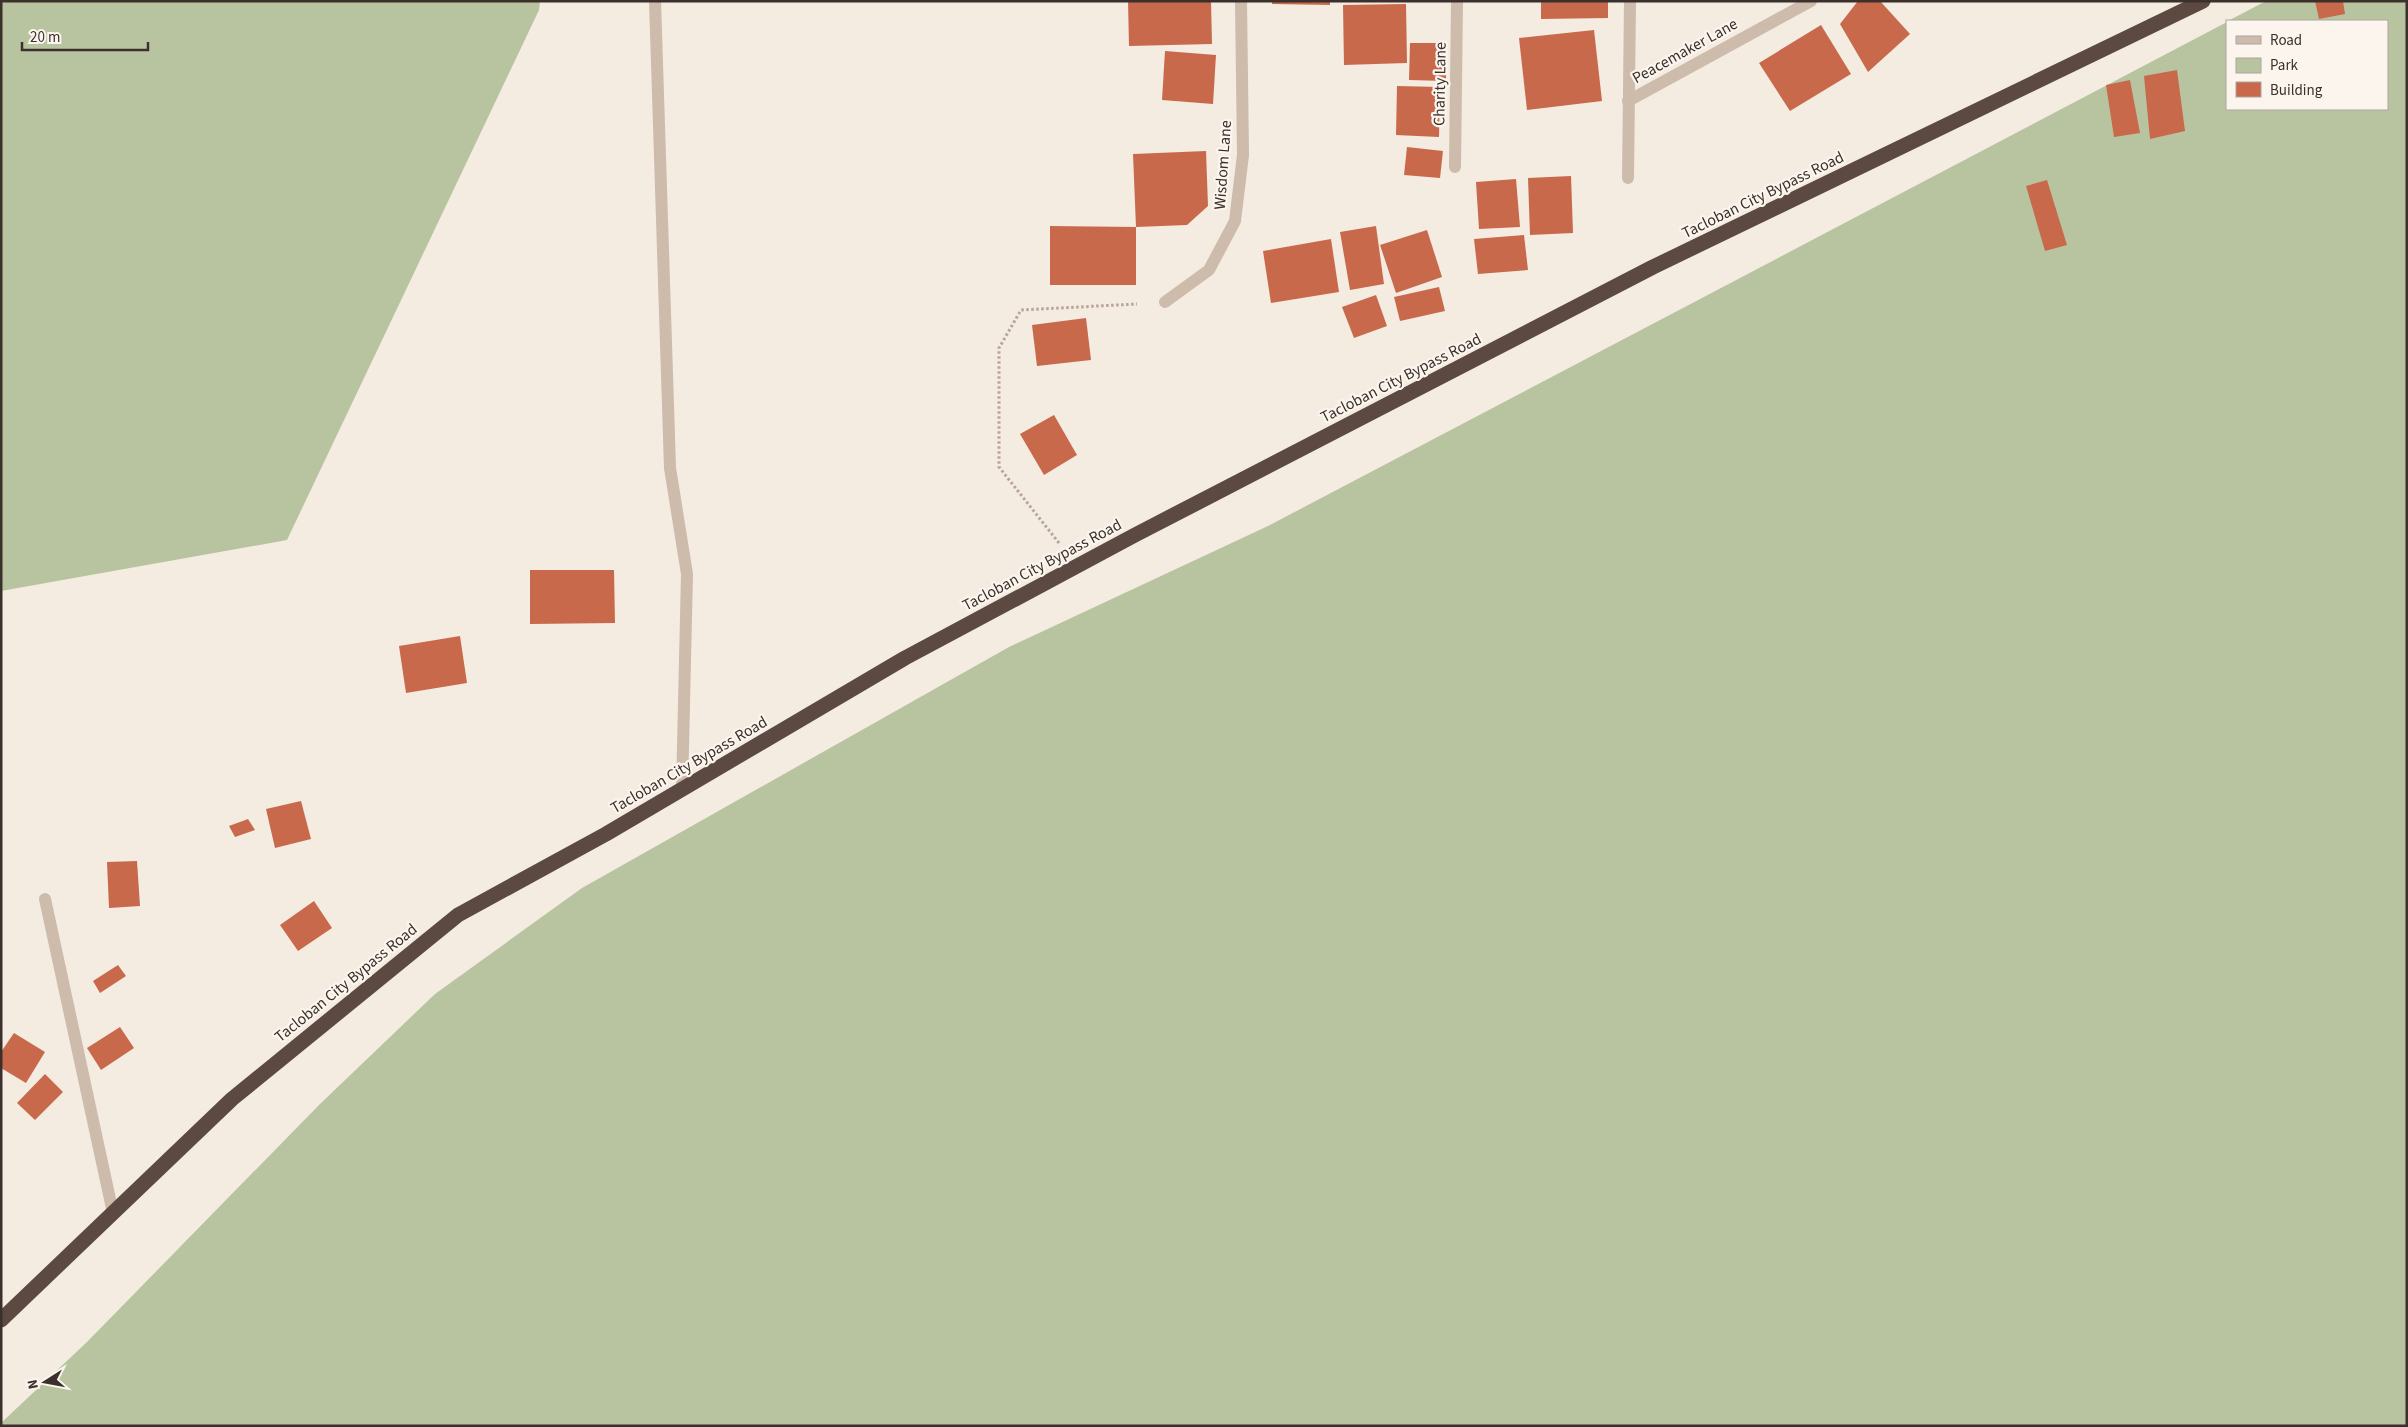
<svg xmlns="http://www.w3.org/2000/svg" width="2408" height="1427" font-family="'Source Sans 3',sans-serif">
<rect width="100%" height="100%" fill="#f4ebe1"/>
<!-- green -->
<g fill="#b8c4a0">
<polygon points="1,1 540,1 539,10 287,540 1,591"/>
<polygon points="2266,1 2407,1 2407,1426 1,1426 1,1423 87,1342 320,1104 435,994 582,888 1009,647 1268,526 2227,22 2227,109 2387,109 2387,21 2228,21"/>
</g>
<!-- building -->
<g fill="#c8694b">
<polygon points="1128,1 1211,1 1212,44 1129,46"/>
<polygon points="1272,1 1330,1 1330,5 1272,4"/>
<polygon points="1541,1 1608,1 1608,18 1541,19"/>
<polygon points="1858,1 1880,1 1910,34 1868,72 1840,24"/>
<polygon points="2315,1 2343,1 2345,14 2319,19"/>
<polygon points="1406,4 1407,63 1344,65 1343,5"/>
<polygon points="1821,25 1851,74 1790,111 1759,63"/>
<polygon points="1594,30 1602,101 1527,110 1519,38"/>
<polygon points="1410,43 1446,43 1446,81 1409,80"/>
<polygon points="1165,51 1216,55 1213,104 1162,100"/>
<polygon points="2177,70 2185,131 2150,139 2144,76"/>
<polygon points="2130,80 2140,133 2114,137 2106,85"/>
<polygon points="1397,86 1440,87 1439,137 1396,135"/>
<polygon points="1407,147 1443,151 1440,178 1404,175"/>
<polygon points="1206,151 1208,206 1187,225 1136,227 1133,154"/>
<polygon points="1571,176 1573,233 1530,235 1528,178"/>
<polygon points="1516,179 1520,227 1479,229 1476,182"/>
<polygon points="2047,180 2067,245 2045,251 2026,186"/>
<polygon points="1050,226 1136,227 1136,285 1050,285"/>
<polygon points="1376,226 1384,284 1350,290 1340,232"/>
<polygon points="1427,230 1442,277 1396,293 1380,245"/>
<polygon points="1524,235 1528,270 1478,274 1474,239"/>
<polygon points="1331,239 1339,292 1271,303 1263,251"/>
<polygon points="1439,287 1445,311 1400,321 1394,297"/>
<polygon points="1376,295 1387,326 1354,338 1342,307"/>
<polygon points="1086,318 1091,360 1037,366 1032,325"/>
<polygon points="1054,415 1077,455 1044,475 1020,434"/>
<polygon points="530,570 614,570 615,623 530,624"/>
<polygon points="460,636 467,683 406,693 399,646"/>
<polygon points="301,801 311,839 275,848 266,809"/>
<polygon points="248,819 255,830 235,837 229,826"/>
<polygon points="137,861 140,906 109,908 107,862"/>
<polygon points="314,901 332,928 298,951 280,925"/>
<polygon points="118,965 126,976 100,993 93,981"/>
<polygon points="120,1027 134,1048 101,1070 87,1048"/>
<polygon points="14,1033 45,1052 26,1083 1,1068 1,1052"/>
<polygon points="45,1074 63,1092 35,1120 17,1103"/>
</g>
<g fill="none" stroke-linecap="round" stroke-linejoin="round">
<!-- path -->
<polyline stroke="#b9a596" stroke-width="3" stroke-dasharray="2.5 2.5" stroke-linecap="butt" points="1059,543 999,467 999,348 1021,310 1137,304"/>
<!-- minor -->
<g stroke="#cdbbac" stroke-width="12">
<polyline points="655,1 670,468 687,574 682,790"/>
<polyline points="1628,101 1811,1"/>
<polyline points="1455,167 1457,1"/>
<polyline points="1628,178 1630,1"/>
<polyline points="1165,302 1209,270 1235,221 1243,155 1241,1"/>
<polyline points="45,899 113,1213"/>
</g>
<!-- highway -->
<polyline stroke="#5c4a42" stroke-width="15" points="1,1320 232,1099 458,915 606,834 905,658 1135,535 1653,267 2203,1"/>
</g>
<g text-anchor="middle" dominant-baseline="central" stroke-width="4.5" stroke-linejoin="round" paint-order="stroke">
<!-- street labels -->
<g font-size="16" fill="#3b302b" stroke="#fbf5ee">
<text transform="translate(1685 51) rotate(-29)">Peacemaker Lane</text>
<text transform="translate(1440 84) rotate(-89)">Charity Lane</text>
<text transform="translate(1223 165) rotate(-86)">Wisdom Lane</text>
<text transform="translate(1763 195) rotate(-26)">Tacloban City Bypass Road</text>
<text transform="translate(1401 378) rotate(-27)">Tacloban City Bypass Road</text>
<text transform="translate(1042 565) rotate(-28)">Tacloban City Bypass Road</text>
<text transform="translate(689 765) rotate(-30)">Tacloban City Bypass Road</text>
<text transform="translate(346 983) rotate(-39)">Tacloban City Bypass Road</text>
</g>
</g>
<!-- border -->
<rect width="2408" height="1427" fill="none" stroke="#3b302b" stroke-width="5"/>
<!-- legend -->
<rect x="2226" y="20" width="162" height="90" fill="#fbf5ee" stroke="#aea6a0"/>
<rect x="2236" y="36" width="25" height="8" fill="#cdbbac" stroke="#aea6a0"/>
<text x="2270" y="45" font-size="15" fill="#3b302b">Road</text>
<rect x="2236" y="58" width="25" height="15" fill="#b8c4a0" stroke="#aea6a0"/>
<text x="2270" y="70" font-size="15" fill="#3b302b">Park</text>
<rect x="2236" y="82" width="25" height="15" fill="#c8694b" stroke="#aea6a0"/>
<text x="2270" y="95" font-size="15" fill="#3b302b">Building</text>
<!-- north arrow -->
<g transform="translate(45 1382) rotate(259)" stroke="#fbf5ee" stroke-width="4" paint-order="stroke">
<path d="M0-4L9 19L0 12L-9 19Z" fill="#3b302b"/>
<text y="-8" font-size="14" font-weight="bold" text-anchor="middle" fill="#3b302b">N</text>
</g>
<!-- scale -->
<path d="M22 42v8h126v-8" fill="none" stroke="#3b302b" stroke-width="2.5"/>
<text x="30" y="42" font-size="15" fill="#3b302b" stroke="#fbf5ee" stroke-width="4" paint-order="stroke">20 m</text>
</svg>
